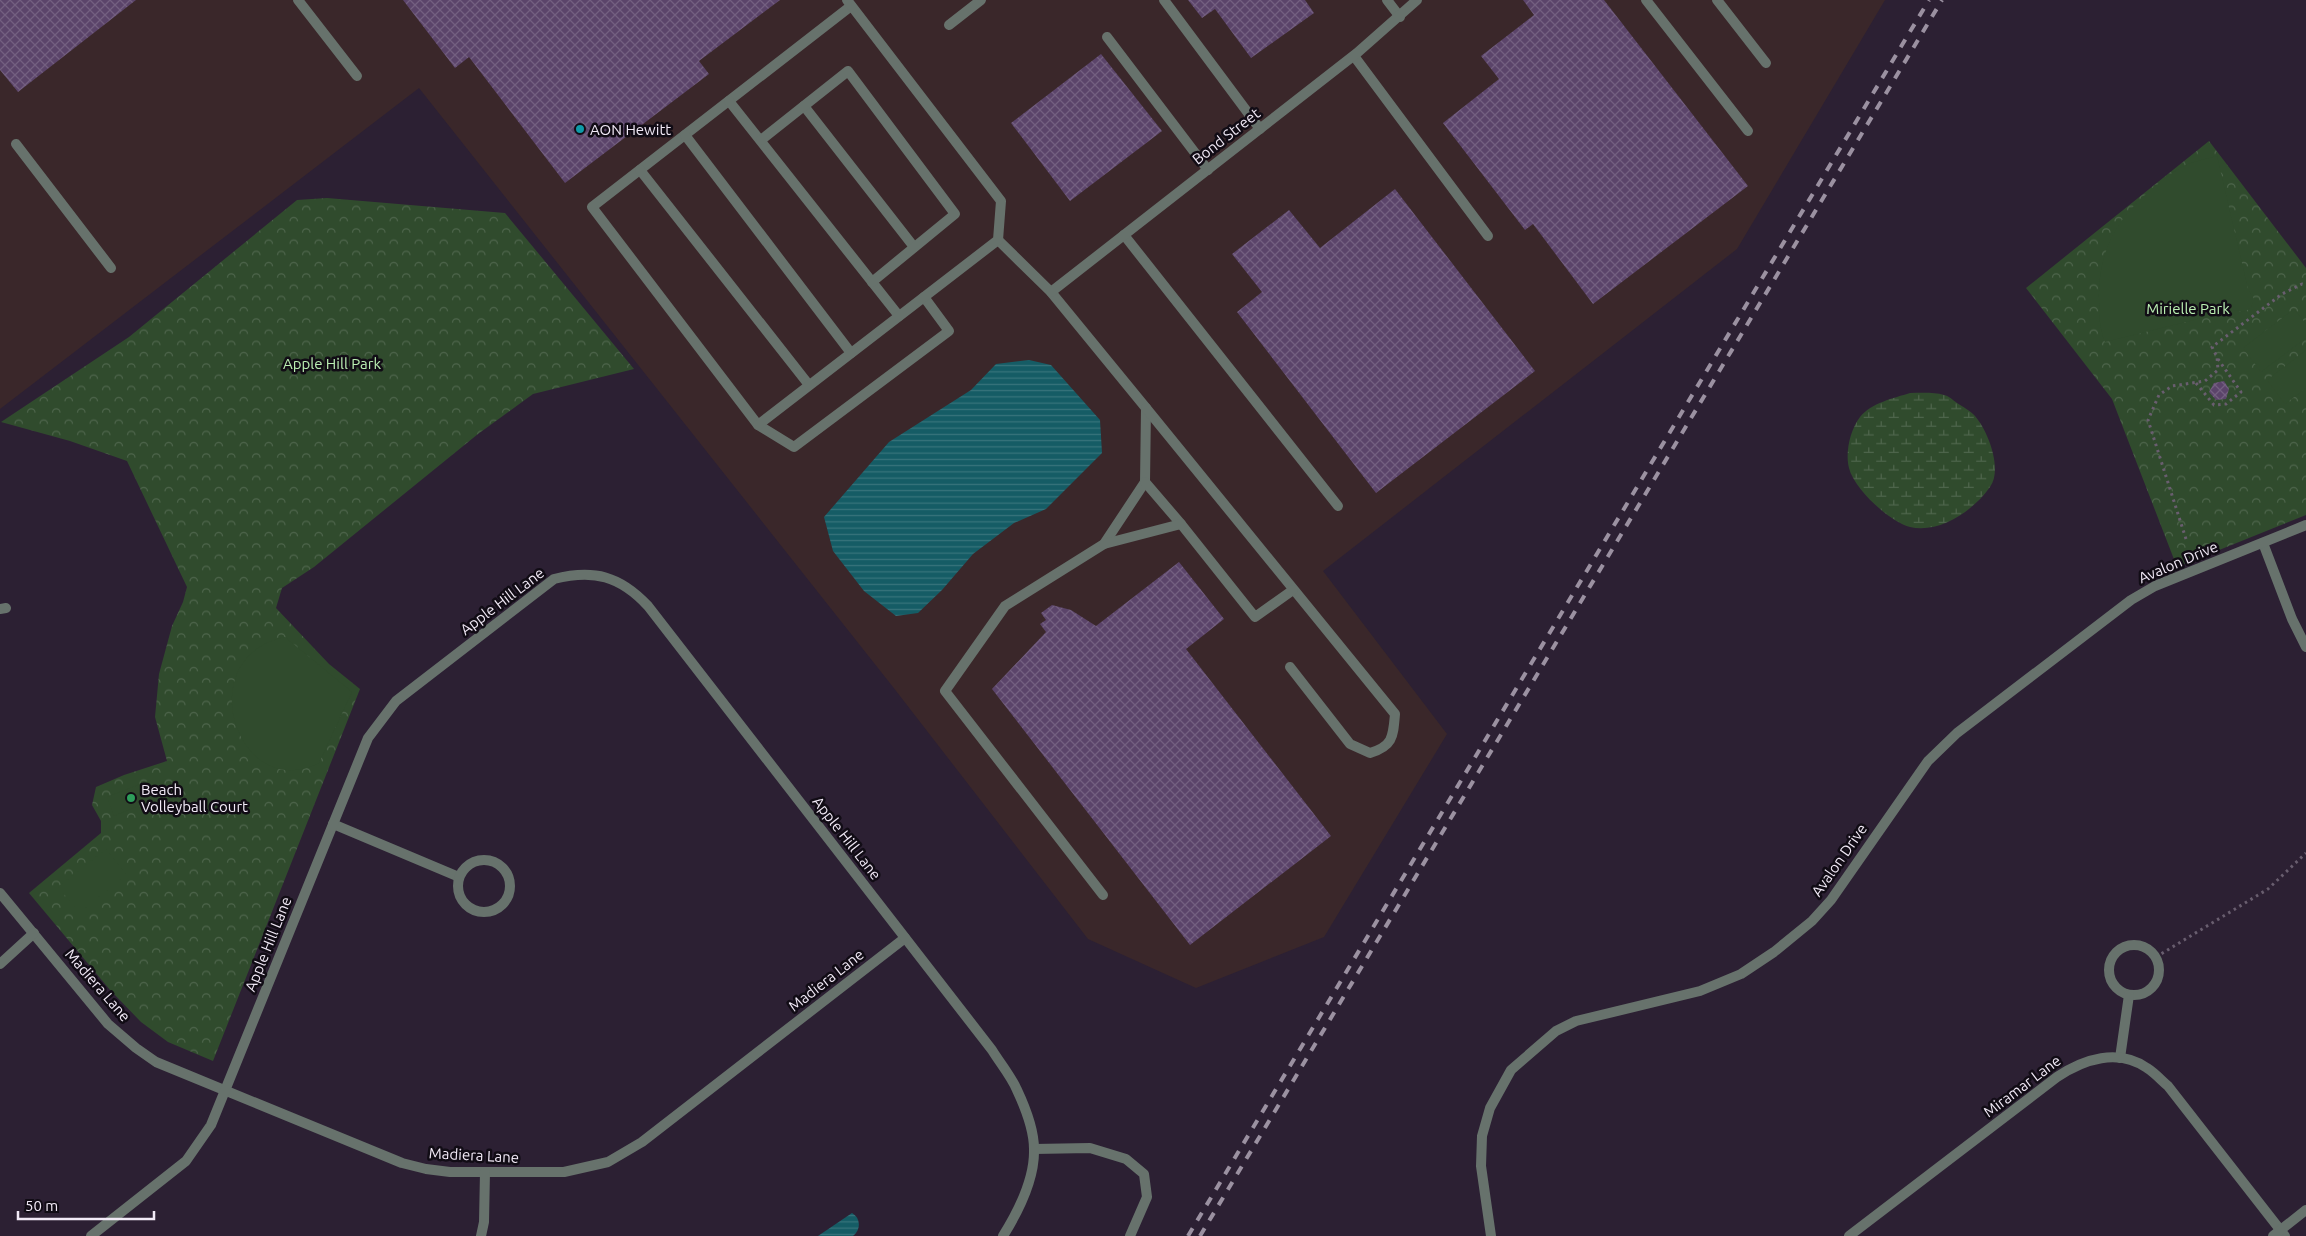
<svg xmlns="http://www.w3.org/2000/svg" width="2306" height="1236" font-family="Ubuntu,sans-serif">
<defs>
<pattern id="wetland-marsh" width="20" height="14" patternUnits="userSpaceOnUse" patternTransform="scale(1.25)"><rect width="20" height="14" fill="#304b2d"/><path d="M1 5h8M5 5V1M11 12h8M15 12V8" fill="none" stroke="#4e654c"/></pattern>
<pattern id="park-crowns" width="20" height="18" patternUnits="userSpaceOnUse" patternTransform="scale(1.25)"><rect width="20" height="18" fill="#304b2d"/><path d="M2 6a3 3 0 1 1 6 0M12 15a3 3 0 1 1 6 0" fill="none" stroke="#4e654c"/></pattern>
<pattern id="water-rules" width="6" height="5" patternUnits="userSpaceOnUse" patternTransform="scale(1.25)"><rect width="6" height="5" fill="#155c65"/><path d="M0 2.5h6" fill="none" stroke="#38747c"/></pattern>
<pattern id="building-cross-hatch" width="8" height="8" patternUnits="userSpaceOnUse" patternTransform="scale(1.25)"><rect width="8" height="8" fill="#5b446a"/><path d="M0 0l8 8M0 8l8-8" fill="none" stroke="#735f80"/></pattern>
</defs>
<rect width="100%" height="100%" fill="#2c2033"/>
<!-- industrial -->
<polygon fill="#3a272a" points="0,0 1885,0 1737,249 1323,571 1447,734 1324,937 1196,988 1088,939 893,687 419,88 0,409"/>
<!-- wetland -->
<path fill="url(#wetland-marsh)" d="M1910,393C1921,393 1934,392 1944,395C1949,396 1953,400 1957,403C1963,407 1971,411 1975,416C1988,431 2003,469 1990,487C1974,510 1940,534 1910,527C1890,522 1854,489 1849,468C1845,453 1850,430 1860,417C1871,403 1894,398 1910,393Z"/>
<!-- park -->
<g fill="url(#park-crowns)">
<polygon points="2209,141 2306,268 2306,515 2177,567 2112,399 2026,288"/>
<polygon points="327,198 505,213 634,369 533,394 478,434 314,567 282,588 276,608 329,664 360,689 213,1061 168,1042 141,1022 110,990 29,893 101,833 101,821 92,805 96,787 124,775 167,761 155,717 159,674 172,626 183,602 187,587 127,461 70,441 1,422 129,337 297,200"/>
</g>
<!-- garden -->
<g fill="#304b2d">
<path d="M2217,156L2248,289L2254,299L2251,307L2245,312L2234,310L2105,342C2099,327 2099,313 2099,297C2099,249 2117,218 2153,188C2163,180 2173,171 2184,166C2194,161 2206,159 2217,156Z"/>
<polygon points="2294,309 2306,324 2306,338 2261,372 2243,348"/>
<polygon points="2306,350 2306,388 2285,404 2267,380"/>
<path d="M285,637L352,692L319,763C237,804 189,657 285,637Z"/>
<polygon points="148,781 155,799 114,816 107,797"/>
<polygon points="106,849 126,874 80,913 58,887"/>
</g>
<!-- water -->
<g fill="url(#water-rules)">
<polygon points="1029,360 1051,365 1100,420 1102,453 1046,509 1014,523 973,554 942,590 918,613 896,616 864,591 833,551 824,517 889,442 971,390 996,364"/>
<path d="M852,1213C861,1218 861,1230 853,1236H818Z"/>
</g>
<!-- building -->
<g fill="url(#building-cross-hatch)">
<polygon points="0,0 136,0 18,92 0,70"/>
<polygon points="403,0 780,0 699,61 709,74 565,183 469,57 455,68"/>
<polygon points="1188,0 1305,0 1314,13 1251,58 1215,9 1202,18"/>
<polygon points="1523,0 1604,0 1748,186 1593,304 1533,224 1525,230 1443,123 1499,79 1481,56 1534,15"/>
<polygon points="1101,54 1162,131 1070,201 1011,123"/>
<polygon points="1395,189 1535,371 1376,493 1237,312 1262,292 1232,254 1289,210 1320,248"/>
<polygon points="2224,381 2229,389 2226,399 2216,400 2209,392 2214,383"/>
<polygon points="1179,562 1224,619 1186,649 1331,836 1190,945 992,689 1046,632 1040,624 1046,620 1041,613 1052,605 1071,610 1096,626"/>
</g>
<g fill="none" stroke-linecap="round" stroke-linejoin="round">
<!-- path -->
<g stroke="#695e6f" stroke-width="3" stroke-dasharray="2.5 4" stroke-linecap="butt">
<polyline points="2196,383 2214,405 2226,404 2241,392 2218,359"/>
<polyline points="2186,539 2148,420 2159,395 2172,386 2205,381 2218,370 2217,357 2212,347 2282,294 2302,284 2306,285"/>
<polyline points="2156,957 2268,889 2306,853"/>
</g>
<!-- lane -->
<g stroke="#67726c" stroke-width="10">
<polyline points="298,0 357,76"/>
<polyline points="1164,0 1260,129"/>
<polyline points="1646,0 1748,131"/>
<polyline points="1717,0 1766,63"/>
<polyline points="851,6 592,207 758,425 794,447 949,331 924,297"/>
<polyline points="949,25 981,0"/>
<polyline points="1107,37 1208,170"/>
<polyline points="1354,56 1488,236"/>
<polyline points="729,101 899,316"/>
<polyline points="804,106 914,247"/>
<polyline points="685,135 851,353"/>
<polyline points="761,140 848,71 955,214 872,282"/>
<polyline points="16,144 111,268"/>
<polyline points="640,170 809,385"/>
<polyline points="1124,235 1338,506"/>
<polyline points="998,240 1051,292 1146,408 1145,482 1104,544 1005,606 945,691 1103,895"/>
<path d="M1146,408L1395,714C1393,737 1393,746 1370,753L1350,744L1290,667"/>
<polyline points="758,425 998,240 1001,201 847,0"/>
<polyline points="1145,482 1181,524"/>
<polyline points="1104,544 1181,524 1255,617 1293,590"/>
<polyline points="1034,1149 1090,1148 1126,1159 1144,1174 1147,1197 1130,1236"/>
</g>
<!-- street -->
<g stroke="#67726c" stroke-width="10">
<polyline points="1387,0 1400,17"/>
<polyline points="1051,292 1357,53 1417,0"/>
<polyline points="2263,543 2292,619 2306,647"/>
<polyline points="0,609 6,608"/>
<polyline points="333,824 459,877"/>
<circle cx="484" cy="886" r="26"/>
<polyline points="0,893 108,1024 136,1048 156,1062 402,1163 426,1169 450,1172 564,1172 608,1162 642,1142 905,938"/>
<circle cx="2134" cy="970" r="25"/>
<polyline points="0,964 34,933"/>
<polyline points="2120,1058 2129,995"/>
<path d="M91,1236L186,1161L211,1125L368,738L396,701L554,579C594,569 620,576 648,606L992,1050C1000,1063 1011,1076 1017,1090C1025,1107 1034,1130 1034,1149C1035,1179 1018,1212 1003,1236"/>
<polyline points="481,1236 484,1222 485,1172"/>
<polyline points="1491,1236 1481,1166 1482,1136 1490,1108 1511,1070 1556,1031 1576,1021 1700,991 1741,974 1774,952 1812,921 1831,900 1928,761 1957,733 2131,600 2155,586 2306,525"/>
<path d="M1849,1236L2057,1077C2084,1059 2118,1048 2147,1068C2155,1073 2161,1080 2168,1086L2285,1236"/>
<polyline points="2273,1236 2306,1210"/>
</g>
<!-- rail -->
<g stroke="#9b91a1" stroke-width="4" stroke-dasharray="9 9" stroke-linecap="butt">
<polyline points="1188,1236 1929,0"/>
<polyline points="1200,1236 1942,0"/>
</g>
</g>
<!-- markers -->
<circle fill="#0f9aa8" stroke="#110c15" stroke-width="2" cx="580" cy="129" r="5"/>
<circle fill="#2e9e5b" stroke="#110c15" stroke-width="2" cx="131" cy="798" r="5"/>
<g text-anchor="middle" dominant-baseline="central" stroke-width="5" stroke-linejoin="round" paint-order="stroke">
<!-- poi labels -->
<g font-size="15" fill="#f2eaf7" stroke="#110c15" text-anchor="start">
<text x="590" y="129">AON Hewitt</text>
<text x="141" y="789">Beach<tspan x="141" dy="17">Volleyball Court</tspan></text>
</g>
<!-- street labels -->
<g font-size="15" fill="#f2eaf7" stroke="#110c15">
<text transform="translate(1226 136) rotate(-38)">Bond Street</text>
<text transform="translate(2178 562) rotate(-23)">Avalon Drive</text>
<text transform="translate(502 601) rotate(-37)">Apple Hill Lane</text>
<text transform="translate(847 838) rotate(52)">Apple Hill Lane</text>
<text transform="translate(1839 860) rotate(-55)">Avalon Drive</text>
<text transform="translate(268 944) rotate(-68)">Apple Hill Lane</text>
<text transform="translate(826 980) rotate(-38)">Madiera Lane</text>
<text transform="translate(98 985) rotate(49)">Madiera Lane</text>
<text transform="translate(2022 1086) rotate(-37)">Miramar Lane</text>
<text transform="translate(474 1155) rotate(3)">Madiera Lane</text>
</g>
<!-- park labels -->
<g font-size="15" fill="#bbf0b3" stroke="#110c15">
<text x="2188" y="308">Mirielle Park</text>
<text x="332" y="363">Apple Hill Park</text>
</g>
</g>
<!-- scale -->
<path d="M18 1211v8h136v-8" fill="none" stroke="#f2eaf7" stroke-width="2.5"/>
<text x="25" y="1211" font-size="15" fill="#f2eaf7" stroke="#110c15" stroke-width="4" paint-order="stroke">50 m</text>
</svg>
